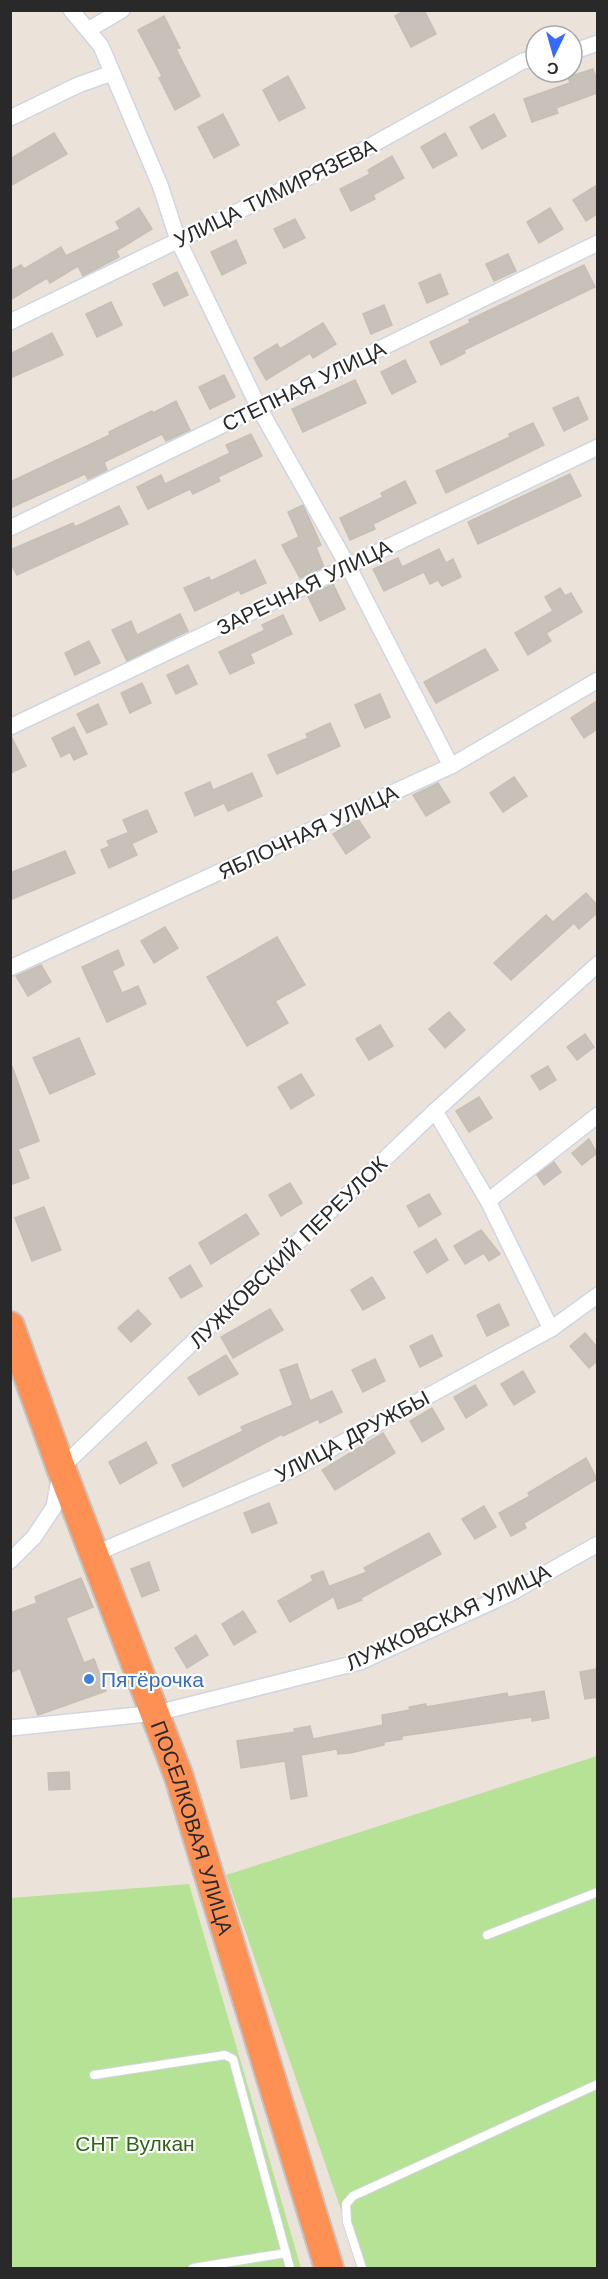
<svg xmlns="http://www.w3.org/2000/svg" width="608" height="2279" font-family="'Work Sans',sans-serif">
<rect width="100%" height="100%" fill="#ebe3da"/>
<!-- green -->
<g fill="#b6e296">
<polygon points="597,1756 597,2268 361,2268 226,1875"/>
<polygon points="189,1884 301,2268 11,2268 11,1898"/>
</g>
<!-- building -->
<g fill="#c7c1b9" stroke="#c7bfb4" stroke-width="1.5">
<polygon points="405,10 424,10 436,34 411,47 395,16"/>
<polygon points="164,16 180,48 176,49 200,96 175,110 159,78 162,76 138,30"/>
<polygon points="593,69 597,81 597,93 556,108 558,113 532,122 524,99 570,83 568,77"/>
<polygon points="288,76 305,108 279,121 263,90"/>
<polygon points="223,114 239,145 214,158 198,127"/>
<polygon points="494,114 506,136 482,149 470,127"/>
<polygon points="54,133 67,154 10,186 10,159"/>
<polygon points="445,133 457,155 433,168 421,147"/>
<polygon points="392,156 404,178 373,195 375,199 351,211 340,189 370,174 368,170"/>
<polygon points="597,185 597,214 586,221 573,200"/>
<polygon points="139,208 152,229 116,251 119,257 83,276 78,266 50,283 47,278 10,300 10,271 21,265 24,269 61,247 66,256 120,229 116,222"/>
<polygon points="550,208 563,229 539,243 527,222"/>
<polygon points="295,219 305,238 284,248 274,229"/>
<polygon points="236,240 246,263 222,275 211,252"/>
<polygon points="508,254 516,271 494,281 486,264"/>
<polygon points="584,265 595,287 464,350 465,353 441,365 430,342 470,323 469,320"/>
<polygon points="177,272 188,295 164,306 153,284"/>
<polygon points="440,274 448,294 427,303 419,283"/>
<polygon points="111,302 122,325 97,337 86,314"/>
<polygon points="384,305 392,325 371,334 363,314"/>
<polygon points="323,323 336,344 313,358 310,353 266,380 254,358 277,344 280,349"/>
<polygon points="52,333 63,355 10,378 10,354"/>
<polygon points="405,360 416,382 392,394 381,372"/>
<polygon points="224,375 235,397 210,409 199,387"/>
<polygon points="355,380 366,403 303,432 292,409"/>
<polygon points="578,397 588,419 564,431 553,408"/>
<polygon points="176,401 190,430 166,441 162,434 104,462 107,470 88,479 85,474 10,508 10,482 110,435 109,432 152,411 153,413"/>
<polygon points="533,423 544,445 446,493 436,471 510,437 509,434"/>
<polygon points="251,434 262,456 218,477 220,481 193,494 190,489 148,509 137,487 161,475 165,484 230,453 226,445"/>
<polygon points="570,474 581,496 478,544 468,522"/>
<polygon points="405,481 416,503 373,524 375,529 350,540 340,518 383,497 381,493"/>
<polygon points="303,505 321,545 316,547 324,567 300,578 282,545 299,537 288,512"/>
<polygon points="119,506 128,524 17,575 10,562 10,550 73,523 75,527"/>
<polygon points="439,549 446,563 453,559 461,577 442,586 438,580 430,584 424,572 384,591 373,569 398,558 402,567"/>
<polygon points="255,560 266,583 241,594 239,590 195,611 184,588 209,577 211,581"/>
<polygon points="333,584 345,609 320,621 308,596"/>
<polygon points="560,588 565,596 571,593 582,612 546,633 551,641 528,655 515,633 553,611 545,597"/>
<polygon points="180,614 188,631 127,661 112,630 131,621 137,635"/>
<polygon points="283,615 292,634 250,654 254,663 230,674 219,652 265,630 262,625"/>
<polygon points="89,641 100,663 75,675 65,653"/>
<polygon points="485,649 498,670 436,703 424,682"/>
<polygon points="188,665 197,684 176,694 167,675"/>
<polygon points="142,683 151,703 130,713 121,693"/>
<polygon points="380,694 390,717 365,728 355,705"/>
<polygon points="597,701 597,729 584,738 571,718"/>
<polygon points="98,704 107,724 87,733 77,714"/>
<polygon points="330,723 340,746 277,774 268,755 308,738 306,734"/>
<polygon points="74,727 87,754 74,760 70,752 61,757 52,738"/>
<polygon points="11,736 26,766 10,773 10,737"/>
<polygon points="252,773 262,796 228,811 224,803 195,816 185,793 210,782 213,790"/>
<polygon points="514,777 527,796 503,812 490,793"/>
<polygon points="438,783 450,802 426,816 413,795"/>
<polygon points="147,810 157,832 133,843 123,820"/>
<polygon points="358,819 370,837 346,854 333,834"/>
<polygon points="127,833 137,855 109,868 101,850 110,846 107,841"/>
<polygon points="65,851 75,873 10,900 10,873"/>
<polygon points="586,893 597,905 597,913 579,929 574,923 511,980 494,963 546,915 553,922"/>
<polygon points="165,927 178,948 154,963 141,941"/>
<polygon points="277,937 305,985 275,1001 288,1023 247,1046 207,977"/>
<polygon points="118,950 124,965 112,971 122,993 138,986 146,1004 107,1022 82,967"/>
<polygon points="41,965 51,982 28,996 16,976"/>
<polygon points="449,1012 465,1030 445,1048 429,1029"/>
<polygon points="380,1025 393,1046 369,1060 356,1039"/>
<polygon points="585,1034 594,1047 577,1060 567,1047"/>
<polygon points="79,1038 95,1074 50,1094 33,1058"/>
<polygon points="12,1066 39,1141 18,1149 29,1178 10,1185"/>
<polygon points="548,1066 556,1080 540,1090 531,1076"/>
<polygon points="301,1074 314,1095 291,1109 278,1087"/>
<polygon points="479,1097 492,1118 469,1132 456,1111"/>
<polygon points="589,1139 597,1153 582,1165 572,1153"/>
<polygon points="554,1162 561,1172 544,1185 537,1175"/>
<polygon points="290,1183 302,1203 281,1216 269,1195"/>
<polygon points="429,1194 441,1214 419,1227 407,1206"/>
<polygon points="44,1207 61,1250 32,1261 15,1218"/>
<polygon points="246,1214 259,1234 211,1264 199,1243"/>
<polygon points="481,1230 500,1254 489,1261 484,1253 465,1264 454,1246"/>
<polygon points="436,1239 448,1260 427,1273 414,1252"/>
<polygon points="190,1265 202,1286 181,1298 169,1278"/>
<polygon points="372,1277 385,1298 363,1310 351,1290"/>
<polygon points="499,1304 509,1325 487,1336 477,1315"/>
<polygon points="270,1309 283,1330 233,1358 221,1337"/>
<polygon points="138,1310 151,1324 131,1342 118,1328"/>
<polygon points="585,1333 597,1347 597,1361 589,1368 570,1346"/>
<polygon points="432,1335 442,1356 420,1367 410,1346"/>
<polygon points="226,1355 238,1374 199,1395 188,1378"/>
<polygon points="375,1359 385,1381 363,1392 352,1370"/>
<polygon points="297,1364 310,1401 332,1391 342,1412 320,1423 318,1419 283,1436 282,1434 183,1487 172,1465 243,1431 241,1427 293,1405 280,1370"/>
<polygon points="523,1371 535,1392 514,1405 501,1384"/>
<polygon points="475,1385 487,1405 466,1418 454,1397"/>
<polygon points="432,1408 444,1429 422,1442 410,1421"/>
<polygon points="383,1433 395,1453 335,1490 322,1470"/>
<polygon points="146,1442 157,1463 120,1484 109,1462"/>
<polygon points="586,1458 597,1479 524,1523 526,1528 511,1536 499,1513 530,1496 528,1493"/>
<polygon points="269,1503 277,1523 252,1533 244,1513"/>
<polygon points="484,1506 496,1527 475,1539 462,1519"/>
<polygon points="429,1533 441,1554 361,1598 362,1600 338,1609 330,1586 367,1572 364,1568"/>
<polygon points="149,1562 159,1590 142,1597 131,1569"/>
<polygon points="323,1571 333,1597 290,1622 278,1601 313,1581 311,1576"/>
<polygon points="81,1578 93,1607 66,1618 84,1663 94,1659 106,1691 38,1715 20,1668 10,1673 10,1613 37,1603 35,1597"/>
<polygon points="243,1611 256,1632 234,1645 222,1624"/>
<polygon points="196,1635 208,1655 187,1668 175,1648"/>
<polygon points="597,1669 597,1697 585,1699 580,1672"/>
<polygon points="544,1691 549,1718 532,1721 532,1717 402,1736 402,1739 384,1742 384,1745 350,1753 338,1754 337,1749 301,1755 307,1796 291,1799 285,1761 241,1768 237,1741 295,1732 294,1729 310,1726 313,1739 383,1725 382,1715 410,1710 409,1707 426,1704 426,1707 507,1693 508,1697"/>
<polygon points="69,1772 70,1789 49,1790 48,1773"/>
</g>
<g fill="none" stroke-linecap="round" stroke-linejoin="round">
<!-- lane casing -->
<g stroke="#d0d5e2" stroke-width="10">
<g id="lane">
<polyline points="487,1935 598,1892"/>
<polyline points="94,2075 225,2055 233,2059 290,2268"/>
<polyline points="193,2268 286,2253"/>
<polyline points="362,2268 347,2222 346,2204 353,2196 598,2084"/>
</g>
</g>
<!-- street casing -->
<g stroke="#d0d5e2" stroke-width="18">
<g id="street">
<polyline points="71,10 101,46 160,185 178,240 259,408 348,566 451,766"/>
<polyline points="88,30 122,10"/>
<polyline points="572,52 598,43"/>
<polyline points="10,118 78,85 112,73"/>
<polyline points="10,322 354,155 523,61 536,59"/>
<polyline points="10,528 598,243"/>
<polyline points="10,727 598,447"/>
<polyline points="10,968 451,766 598,680"/>
<polyline points="435,1111 488,1201 551,1329"/>
<polyline points="488,1201 598,1115"/>
<polyline points="94,1554 294,1469 551,1329 598,1295"/>
<polyline points="10,1561 34,1537 54,1507 61,1468 435,1111 598,964"/>
<polyline points="10,1728 157,1713 360,1662 509,1594 598,1544"/>
</g>
</g>
<!-- highway casing -->
<g stroke="#c3c3c3" stroke-width="32">
<g id="highway">
<path id="s1" d="M10,1326L61,1468L179,1777L329,2268"/>
</g>
</g>
<!-- lane -->
<use href="#lane" stroke="#fff" stroke-width="8"/>
<!-- street -->
<use href="#street" stroke="#fff" stroke-width="15"/>
<!-- highway -->
<use href="#highway" stroke="#fe9053" stroke-width="28"/>
</g>
<!-- markers -->
<circle fill="#3f7fe0" stroke="#fff" stroke-width="2" cx="89" cy="1679" r="6"/>
<g text-anchor="middle" dominant-baseline="central" stroke-width="4.5" stroke-linejoin="round" paint-order="stroke">
<!-- street labels -->
<g font-size="21" fill="#292929" stroke="#fff">
<text transform="translate(275 193) rotate(-26)">УЛИЦА ТИМИРЯЗЕВА</text>
<text transform="translate(304 386) rotate(-26)">СТЕПНАЯ УЛИЦА</text>
<text transform="translate(304 587) rotate(-26)">ЗАРЕЧНАЯ УЛИЦА</text>
<text transform="translate(308 832) rotate(-25)">ЯБЛОЧНАЯ УЛИЦА</text>
<text transform="translate(288 1252) rotate(-44)">ЛУЖКОВСКИЙ ПЕРЕУЛОК</text>
<text transform="translate(352 1436) rotate(-28)">УЛИЦА ДРУЖБЫ</text>
<text transform="translate(448 1617) rotate(-25)">ЛУЖКОВСКАЯ УЛИЦА</text>
<text stroke="none"><textPath href="#s1" startOffset="534">ПОСЕЛКОВАЯ УЛИЦА</textPath></text>
</g>
<!-- shop labels -->
<g font-size="21" fill="#366cbe" stroke="#fff" text-anchor="start">
<text x="101" y="1679">Пятёрочка</text>
</g>
<!-- park labels -->
<g font-size="21" fill="#2f6519" stroke="#fff">
<text x="135" y="2143">СНТ Вулкан</text>
</g>
</g>
<!-- border -->
<rect width="608" height="2279" fill="none" stroke="#292929" stroke-width="24"/>
<!-- north arrow -->
<g transform="translate(554 54) rotate(185)"><circle r="28" fill="#ffffff" stroke="#a9a9a9" stroke-width="1.5"/>
<path d="M0-4.5L10 22L0 15L-10 22Z" fill="#396bfa"/>
<text y="-9" font-size="16" font-weight="bold" text-anchor="middle" fill="#292929">С</text>
</g>
</svg>
